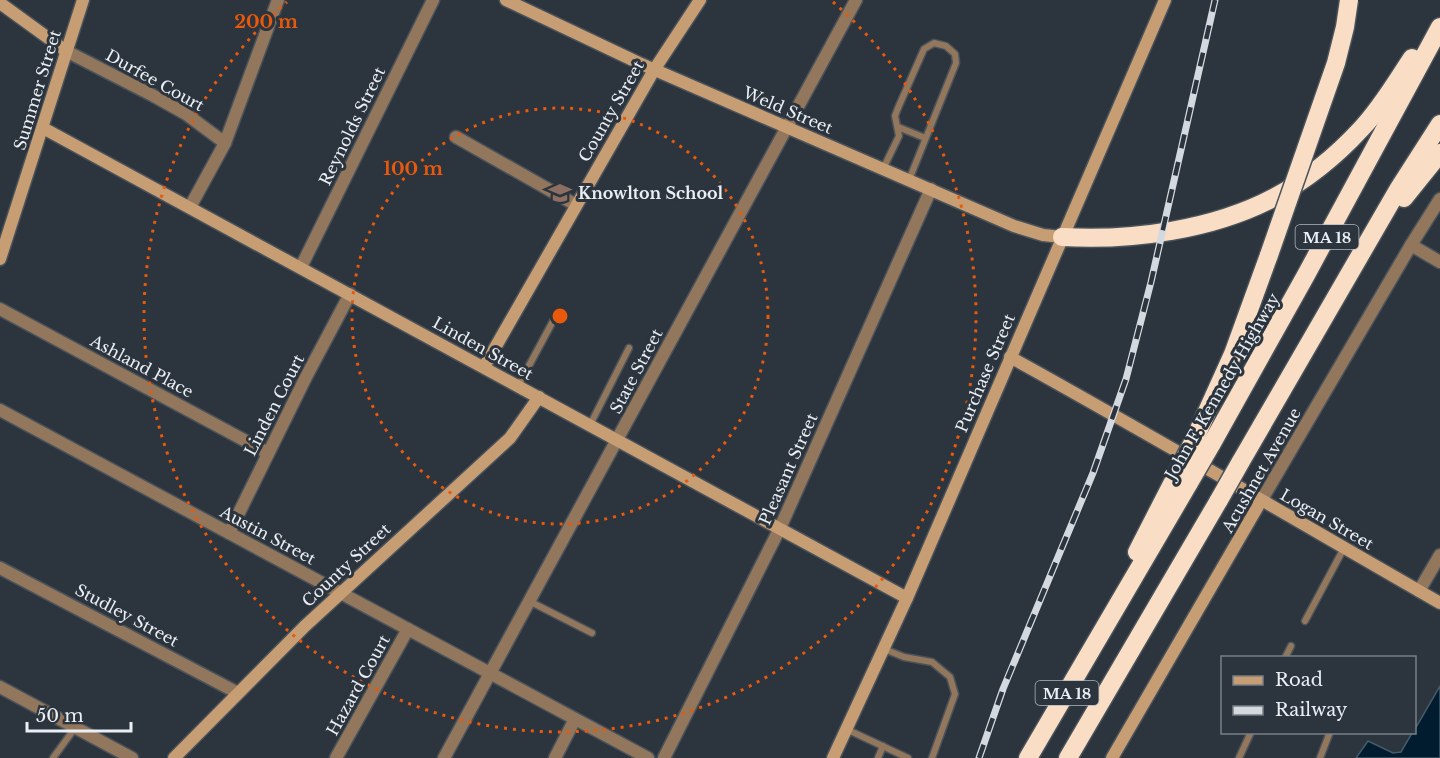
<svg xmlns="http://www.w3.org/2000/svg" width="1440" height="758" font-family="'Libre Baskerville',serif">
<rect width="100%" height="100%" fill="#2c343d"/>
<!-- water -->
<polygon fill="#001c2e" stroke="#465b6a" stroke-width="1.5" points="1440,686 1440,758 1356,758 1368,741 1393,753 1401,752 1412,733 1414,732 1415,729"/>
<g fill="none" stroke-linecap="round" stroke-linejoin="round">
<!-- lane casing -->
<g stroke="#4a525a" stroke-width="9">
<g id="lane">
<polyline points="898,127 925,138"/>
<polyline points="883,169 899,136 895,116 898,108 924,49 934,43 946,46 955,54 956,63 909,180"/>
<polyline points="518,386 559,310"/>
<polyline points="590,425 629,348"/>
<polyline points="529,601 592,633"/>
<polyline points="1305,621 1344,548"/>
<polyline points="884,649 904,657 932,662 950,677 955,694 932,758"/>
<polyline points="1285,658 1291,646"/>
<polyline points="846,729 908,758"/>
<polyline points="53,758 75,728"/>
<polyline points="878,758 883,746"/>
<polyline points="1239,758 1251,732"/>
<polyline points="1320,758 1330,732"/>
</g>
</g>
<!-- street casing -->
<g stroke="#4a525a" stroke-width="15">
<g id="street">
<polyline points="66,51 152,95 186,114 225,143"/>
<polyline points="456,137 576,205"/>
<polyline points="190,207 225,143 278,0"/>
<polyline points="1411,245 1440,262"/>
<polyline points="301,267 433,0"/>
<polyline points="0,309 268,453"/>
<polyline points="0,410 648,758"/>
<polyline points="1261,501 1411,245 1440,199"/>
<polyline points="229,533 306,377 350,294"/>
<polyline points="0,568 238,693"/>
<polyline points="1419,591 1440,555"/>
<polyline points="0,687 132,758"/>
<polyline points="336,758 408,629"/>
<polyline points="444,758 856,0"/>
<polyline points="555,758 575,719"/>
<polyline points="664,758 780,528 931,189"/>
</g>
</g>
<!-- secondary casing -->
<g stroke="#4a525a" stroke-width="15">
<g id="secondary">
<polyline points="506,0 639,63 1014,226 1043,235 1062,237"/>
<polyline points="0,3 66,51"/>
<polyline points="43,128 907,598"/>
<polyline points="0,259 83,0"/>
<path d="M1010,357C1155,437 1297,521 1440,603"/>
<polyline points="484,367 654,70 700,0"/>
<polyline points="174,758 305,626 510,438 539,397"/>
<polyline points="833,758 907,598 1165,0"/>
<polyline points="1112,758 1261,501"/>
</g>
</g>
<!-- highway casing -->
<g stroke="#4a525a" stroke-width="21">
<g id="highway">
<polyline points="1404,198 1440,153"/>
<path d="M1062,237C1132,241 1213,230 1275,197C1306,180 1337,155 1361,129C1381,108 1396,82 1412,58"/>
<polyline points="1196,436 1233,354 1269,255"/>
<polyline points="1211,445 1306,275 1440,27"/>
<polyline points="1240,463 1399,188 1440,124"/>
<polyline points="1137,552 1176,476"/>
<polyline points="1028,758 1189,483"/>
<polyline points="1068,758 1219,500"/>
</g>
</g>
<!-- lane -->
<use href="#lane" stroke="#92775d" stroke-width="6"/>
<!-- street -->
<use href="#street" stroke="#92775d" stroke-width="12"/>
<!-- secondary -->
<use href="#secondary" stroke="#c79d73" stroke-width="12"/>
<!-- highway -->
<use href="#highway" stroke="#f9dec5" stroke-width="18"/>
<!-- rail casing -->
<g stroke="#d4d9e0" stroke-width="7">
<polyline id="rail" points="979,758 1003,689 1093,473 1126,379 1151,282 1215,0"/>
</g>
<!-- rail -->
<use href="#rail" stroke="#2c343d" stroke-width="4.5" stroke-dasharray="14" stroke-linecap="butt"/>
<!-- highway-bridge casing -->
<g stroke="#4a525a" stroke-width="21" stroke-linecap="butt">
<g id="highway-bridge">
<polyline points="1269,255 1336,63 1345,27 1349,0"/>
<polyline points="1176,476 1196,436"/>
<polyline points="1189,483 1211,445"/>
<polyline points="1219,500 1240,463"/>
</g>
</g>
<!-- highway-bridge -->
<use href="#highway-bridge" stroke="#f9dec5" stroke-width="18"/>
</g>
<!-- distance rings -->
<g fill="none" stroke="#e8590c" stroke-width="3" stroke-dasharray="3 6">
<circle cx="560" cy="316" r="208"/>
<path d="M833 2A416 416 0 1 1 287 2"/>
</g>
<!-- icons -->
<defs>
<g id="school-bare" transform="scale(1.8)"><path d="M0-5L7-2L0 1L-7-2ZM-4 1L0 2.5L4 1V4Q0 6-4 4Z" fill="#8d6e63" stroke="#2c343d" stroke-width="2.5" paint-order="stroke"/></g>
</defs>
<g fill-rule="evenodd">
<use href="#school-bare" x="560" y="193"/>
</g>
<g text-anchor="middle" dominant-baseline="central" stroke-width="6" stroke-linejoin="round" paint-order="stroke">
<!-- shield labels -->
<g fill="#2c343d" stroke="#b1b7be" stroke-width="1.5">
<rect x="1295.5" y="225" width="63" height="24" rx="4.5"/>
<rect x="1035.5" y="681" width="63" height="24" rx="4.5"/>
</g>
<g font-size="15" font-weight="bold" fill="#eaeff5">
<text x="1327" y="237">MA 18</text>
<text x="1067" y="693">MA 18</text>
</g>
<!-- street labels -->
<g font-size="16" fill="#eaeff5" stroke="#2c343d">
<text transform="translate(155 80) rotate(29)">Durfee Court</text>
<text transform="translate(37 90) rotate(-73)">Summer Street</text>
<text transform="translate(788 110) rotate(23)">Weld Street</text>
<text transform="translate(611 111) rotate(-60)">County Street</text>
<text transform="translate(352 126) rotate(-64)">Reynolds Street</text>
<text transform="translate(483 348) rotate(29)">Linden Street</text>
<text transform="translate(142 366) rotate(28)">Ashland Place</text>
<text transform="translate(636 371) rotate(-62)">State Street</text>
<text transform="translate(985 373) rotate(-67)">Purchase Street</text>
<text transform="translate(1222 386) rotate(-60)">John F. Kennedy Highway</text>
<text transform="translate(274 405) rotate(-63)">Linden Court</text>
<text transform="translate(788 469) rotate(-66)">Pleasant Street</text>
<text transform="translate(1261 470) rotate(-60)">Acushnet Avenue</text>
<text transform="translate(1327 519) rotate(30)">Logan Street</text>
<text transform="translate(268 535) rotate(28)">Austin Street</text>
<text transform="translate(346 565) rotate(-43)">County Street</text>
<text transform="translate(127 615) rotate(28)">Studley Street</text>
<text transform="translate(358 685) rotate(-61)">Hazard Court</text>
</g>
<!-- poi labels -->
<g font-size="16" font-weight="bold" fill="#eaeff5" stroke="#2c343d" text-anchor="start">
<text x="578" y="193">Knowlton School</text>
</g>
</g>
<circle cx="560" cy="316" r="9" fill="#e8590c" stroke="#2c343d" stroke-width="3"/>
<g font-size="18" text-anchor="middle" font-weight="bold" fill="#e8590c" stroke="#2c343d" stroke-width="6" stroke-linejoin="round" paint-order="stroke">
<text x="266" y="28">200 m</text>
<text x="413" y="175">100 m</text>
</g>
<!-- legend -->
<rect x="1221" y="656" width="195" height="78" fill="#2c343d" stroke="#787f87" stroke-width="1.5"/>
<rect x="1233" y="676" width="30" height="9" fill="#c79d73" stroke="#787f87" stroke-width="1.5"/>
<text x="1275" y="686" font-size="18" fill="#eaeff5">Road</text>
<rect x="1233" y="706" width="30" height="9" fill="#d4d9e0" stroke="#787f87" stroke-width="1.5"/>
<text x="1275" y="716" font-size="18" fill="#eaeff5">Railway</text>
<!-- scale -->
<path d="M27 722v9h104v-9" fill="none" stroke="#eaeff5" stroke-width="3"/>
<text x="36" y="722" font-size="18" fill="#eaeff5" stroke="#2c343d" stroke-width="4.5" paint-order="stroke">50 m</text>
</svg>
